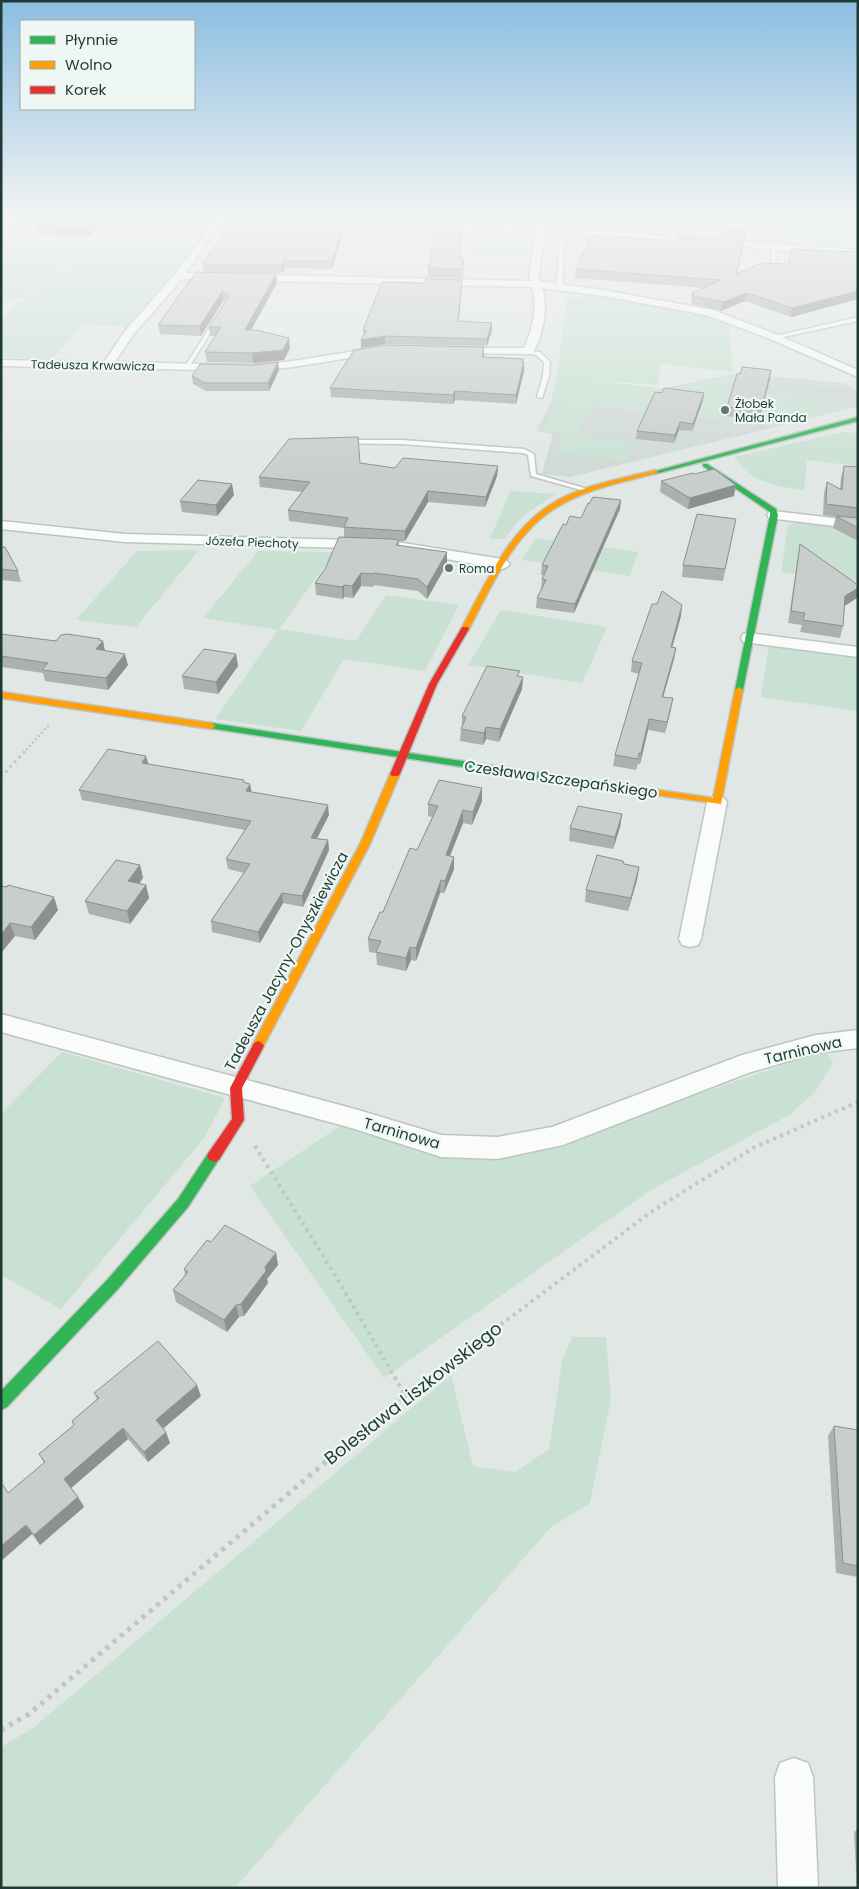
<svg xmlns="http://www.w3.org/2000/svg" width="859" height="1889" font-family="Poppins,sans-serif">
<rect width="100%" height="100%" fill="#e1e7e5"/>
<!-- built -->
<g fill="#ced9d5">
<polygon points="739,373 844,383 858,390 858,407 848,409 664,388"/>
<polygon points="551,401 779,426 570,477 542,474 553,434 537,431"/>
</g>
<!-- green -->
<g fill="#c9e1d3">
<polygon points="473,217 536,217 537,227 473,227"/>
<polygon points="788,217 858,219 858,249 781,243"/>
<polygon points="473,231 533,232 530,254 474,253"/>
<polygon points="126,245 194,248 130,327 83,325 52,359 1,357 1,320 90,246"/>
<polygon points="86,246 25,298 1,298 1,247"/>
<path d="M582,293C631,298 682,305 728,323L733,372L661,364L657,385L588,380L848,409L779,426L551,401L557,377L567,297L581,298Z"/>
<polygon points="732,375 728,389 819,399 818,404 695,391 689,385"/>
<polygon points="556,403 591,406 577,435 541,431"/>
<path d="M843,432L858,433V466L807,460L804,490C772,485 755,484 734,457Z"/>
<polygon points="565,435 636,444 629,460 557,452"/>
<polygon points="510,491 556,494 523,516 504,539 490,539"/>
<polygon points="797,522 858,529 858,581 781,572 788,526"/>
<polygon points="536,538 638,552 630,576 522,560"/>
<polygon points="199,550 136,627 76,620 137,551"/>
<polygon points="258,551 335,552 279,629 356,641 386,595 459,605 425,671 344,659 301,731 215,719 278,630 203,618"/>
<polygon points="501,610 607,627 582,683 468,665"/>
<polygon points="769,644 858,657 858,711 761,697"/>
<polygon points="825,1051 833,1063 815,1092 789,1115 651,1190 384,1378 250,1186 343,1124 441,1151 497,1160 556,1143"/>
<polygon points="62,1052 225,1098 205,1137 61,1309 1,1275 1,1114"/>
<polygon points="572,1337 606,1337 611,1399 590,1503 551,1527 235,1888 1,1888 1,1747 33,1728 451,1375 473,1466 516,1472 549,1449 562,1362"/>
</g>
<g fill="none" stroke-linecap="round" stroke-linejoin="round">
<!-- lane casing -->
<g stroke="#bec4c2" stroke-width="3">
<g id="lane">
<polygon points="656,217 660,217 652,237 648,238"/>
<polygon points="780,217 784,217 776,247 775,265 773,266 771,265 772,247"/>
<polygon points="218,220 285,222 287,223 220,222"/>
<polygon points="10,222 53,222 55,223 12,224"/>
<polygon points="563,230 565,231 562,288 559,290 556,288 561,231"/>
<polygon points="217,316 220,318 189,367 184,368"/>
<polygon points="858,317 858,321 774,339 771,337"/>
<polygon points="526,351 540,352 550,362 549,376 542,398 537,397 543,376 544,362 536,355 526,353"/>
<polygon points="300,440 402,440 524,449 534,454 536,474 591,490 588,492 531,476 528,455 523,453 402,444 298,443 297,442"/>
</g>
</g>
<!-- street casing -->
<g stroke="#bec4c2" stroke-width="3">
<g id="street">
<polygon points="13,217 23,217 1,233 1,226"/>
<path d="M217,217H226L186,273L530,281L529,272L536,232H438L433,229L438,226H537L538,217H546V227L858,250V256L545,232L539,275L540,281L603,290L713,310L778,335L858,370V377L770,339L706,315L603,296L542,288C549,308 543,337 532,354L455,353L449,350L451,348H524C532,331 538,306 532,287L182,279L133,335L115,362L253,365L293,361L380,347L386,350L380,353L293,367L253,371L1,366V360L104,362L125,331L175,274Z"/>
<polygon points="774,511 858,521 858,529 769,518 767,515 769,512"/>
<polygon points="1,521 125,534 391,541 502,559 507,561 510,564 507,567 502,569 391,549 125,542 1,529"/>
<polygon points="749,633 858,647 858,657 743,642 741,638 743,634"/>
<polygon points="717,796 724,798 727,802 701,939 698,945 690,947 682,945 679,939 707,802 710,798"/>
<polygon points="1,1014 355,1109 441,1135 497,1137 552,1127 742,1055 816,1035 858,1030 858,1048 816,1053 748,1073 563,1145 497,1159 441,1157 355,1129 1,1032"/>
<polygon points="794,1758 808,1763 813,1777 818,1888 778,1888 775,1777 780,1763"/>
</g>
</g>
<!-- fast casing -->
<g stroke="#bdc5c2" stroke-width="3">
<g id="fast">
<polygon points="858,417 858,421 655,474 652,472"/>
<polygon points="703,464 707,464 776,509 778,515 743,690 739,693 735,690 770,515 770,512 703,466"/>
<polygon points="211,723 568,777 573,780 568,783 208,728 208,724"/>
<polygon points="214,1150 219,1152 221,1156 188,1207 118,1289 7,1407 1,1410 1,1391 108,1279 178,1199 209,1152"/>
</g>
</g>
<!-- slow casing -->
<g stroke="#bdc5c2" stroke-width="3">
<g id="slow">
<path d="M655,470L658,472L657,473C624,482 589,488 559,506C514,531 492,586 469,629L468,631H462L461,629C485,585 508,530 553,503C583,485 621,479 655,470Z"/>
<polygon points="739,687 743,690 721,804 568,783 563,780 568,777 713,798 735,690"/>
<polygon points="1,692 211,723 216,726 211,729 1,698"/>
<polygon points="395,771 400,774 370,844 262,1049 254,1049 252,1046 360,844 390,774"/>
</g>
</g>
<!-- jam casing -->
<g stroke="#bdc5c2" stroke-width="3">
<g id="jam">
<polygon points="462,627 468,627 469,629 437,684 400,774 398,776 392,776 390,774 429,684"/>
<polygon points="258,1041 262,1043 264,1046 242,1088 244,1120 219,1160 214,1162 209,1160 207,1156 209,1152 232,1119 230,1088 254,1043"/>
</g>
</g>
<!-- path-far4 -->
<polyline stroke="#bfc7c6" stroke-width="2" stroke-dasharray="1 2" stroke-linecap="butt" points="817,391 831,392 846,389"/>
<!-- path-far3 -->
<polyline stroke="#bfc7c6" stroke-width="2.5" stroke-dasharray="2 2.5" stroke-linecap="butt" points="26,750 50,724"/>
<!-- path-far2 -->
<polyline stroke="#bfc7c6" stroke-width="3" stroke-dasharray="2.5 4" stroke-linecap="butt" points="1,777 27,749"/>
<!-- path-far1 -->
<g stroke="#bfc7c6" stroke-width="4" stroke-dasharray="3 4.5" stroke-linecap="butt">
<polyline points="255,1146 338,1280 405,1395"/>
<polyline points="387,1410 651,1212 755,1147 858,1102"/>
</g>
<!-- path -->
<polyline stroke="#bfc7c6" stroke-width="5" stroke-dasharray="4 5.5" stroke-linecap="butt" points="1,1730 29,1714 388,1409"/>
<!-- lane -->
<use href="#lane" fill="#fafbfb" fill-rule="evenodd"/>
<!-- street -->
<use href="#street" fill="#fafbfb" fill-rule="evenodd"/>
<!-- fast -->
<use href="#fast" fill="#30b455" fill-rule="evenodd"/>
<!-- slow -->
<use href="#slow" fill="#ff9f0a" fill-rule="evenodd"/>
<!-- jam -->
<use href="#jam" fill="#e5322d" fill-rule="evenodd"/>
</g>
<!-- wall -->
<g fill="#acb1af">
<polygon points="46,217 121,217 114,223 110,221 111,226 109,228 98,227 89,237 38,235 37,227"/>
<polygon points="278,217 348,217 332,269 285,268 282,273 204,272 203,264 272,223"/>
<polygon points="434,217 492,217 491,223 461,223 461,224 438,224 437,225 460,259 464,268 463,278 428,277 428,268 435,241 432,241"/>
<polygon points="724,217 751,217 745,240 720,238"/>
<polygon points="676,241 744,241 737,274 788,264 791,249 858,252 858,299 791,317 745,301 721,311 692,304 691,301 692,293 705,288 575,278 576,269"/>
<polygon points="196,272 276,274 277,283 251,330 290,348 284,360 253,363 207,362 205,352 215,336 210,336 209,327 225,302 223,301 201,336 160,334 158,325"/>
<polygon points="462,287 459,321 492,323 492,330 487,346 385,344 361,348 363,337 363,330"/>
<polygon points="484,357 523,359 524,371 516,404 455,400 453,404 331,397 330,388"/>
<polygon points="279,370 269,391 206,391 193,384 192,376"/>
<polygon points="770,379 759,420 725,416 727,407"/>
<polygon points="703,400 692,431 679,430 674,443 636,439 637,431"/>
<polygon points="360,463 395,468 498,466 497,476 485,507 428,502 405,541 399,541 399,545 447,564 427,599 418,591 374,585 373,587 361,586 353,598 344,597 343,599 316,595 315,583 325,569 344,538 344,528 289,521 288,510 302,492 260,487 259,477"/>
<polygon points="844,466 858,467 858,541 833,528 836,516 837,517 823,515 824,493 827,482 840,489 841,477"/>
<polygon points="661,481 734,496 688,509 660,492"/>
<polygon points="234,495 217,516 182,512 180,501"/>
<polygon points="620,509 574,613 536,608 537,598 542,589 541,588 542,579 544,575 541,575 542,565 566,525 581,518"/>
<polygon points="736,519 723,581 682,577 683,565"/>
<polygon points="800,544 858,585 858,594 857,598 845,606 843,626 840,638 800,632 802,625 788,623 798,556"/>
<polygon points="1,547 18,571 21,582 1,580"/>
<polygon points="681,616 672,648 676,648 674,659 663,697 671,709 665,733 648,730 640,764 638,764 636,770 613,766 615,755 639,674 631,672 632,661"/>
<polygon points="1,634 56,641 103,641 105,651 128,665 108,690 45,681 43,673 1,667"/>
<polygon points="236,654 238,666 218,694 184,689 182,676"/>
<polygon points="519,676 523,677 522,689 499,742 486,739 483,745 460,741 461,729 462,726 462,716"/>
<polygon points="148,764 250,784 251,792 329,815 317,838 328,840 329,850 303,907 283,903 260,943 212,932 211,921 244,873 228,869 226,859 245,830 82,800 79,790"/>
<polygon points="482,788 482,801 472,825 463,823 450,856 454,857 454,869 444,893 440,893 416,961 411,960 406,971 377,965 376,953 369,952 368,939 417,850 432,817 428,816 428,804"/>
<polygon points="622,814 620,827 613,849 569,841 570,828"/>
<polygon points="624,864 639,867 637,880 628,911 585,902 586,890"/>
<polygon points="140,865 143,878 139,884 146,885 149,898 130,924 89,914 85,901"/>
<polygon points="1,886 58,910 35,940 15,936 1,953"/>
<polygon points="211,1242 276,1253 278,1265 267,1279 268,1283 244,1316 239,1317 227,1332 176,1302 173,1290 185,1275 184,1269"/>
<polygon points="94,1393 201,1396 163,1429 170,1443 148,1462 128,1439 71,1488 84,1507 40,1545 32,1534 1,1561 44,1463 39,1454 74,1425 72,1421 97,1399"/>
<polygon points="834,1426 858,1430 858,1577 836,1573 828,1436"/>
<polygon points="858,1829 858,1888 857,1888 854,1832"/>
</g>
<!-- shaded-wall -->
<g fill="#8c908f">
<polygon points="113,217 121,217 114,223"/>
<polygon points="346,217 348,217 332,269 332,261"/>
<polygon points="438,217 438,224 434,226 434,219"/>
<polygon points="110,218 111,226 109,228 107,220"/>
<polygon points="97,219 98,227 89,237 87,228"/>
<polygon points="284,261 285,268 282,273 282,265"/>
<polygon points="276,274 277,283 246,339 245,330"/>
<polygon points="858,291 858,299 791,317 792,308"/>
<polygon points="222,292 223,301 201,336 200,326"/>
<polygon points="747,293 745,301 721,311 723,302"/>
<polygon points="492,323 492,330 487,346 487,339"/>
<polygon points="385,336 385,344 361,348 361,340"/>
<polygon points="289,338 290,348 284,360 253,363 252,353"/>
<polygon points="484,347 484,356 481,365 482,357"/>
<polygon points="278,362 279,370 269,391 268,383"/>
<polygon points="524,362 524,371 516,404 516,395"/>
<polygon points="771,370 770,379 759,420 761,411"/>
<polygon points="455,391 455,400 453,404 453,395"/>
<polygon points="704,393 703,400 692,431 693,424"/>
<polygon points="680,422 679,430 674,443 675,435"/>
<polygon points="498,466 497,476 485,507 486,497"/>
<polygon points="232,484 234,495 217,516 216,505"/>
<polygon points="736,485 734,496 688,509 690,498"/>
<polygon points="428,491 428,502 405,541 405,531"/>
<polygon points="621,500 620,509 574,613 575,604"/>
<polygon points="447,552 447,564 427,599 427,587"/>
<polygon points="361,573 361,586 353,598 352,586"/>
<polygon points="344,585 344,597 343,599 342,587"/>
<polygon points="858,588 858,594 857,598 842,607 845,596"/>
<polygon points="682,605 681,616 669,658 671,647"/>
<polygon points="100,639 101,643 103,641 105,652 96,649"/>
<polygon points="676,648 674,659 660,708 662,697"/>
<polygon points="125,654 128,665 108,690 106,678"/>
<polygon points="236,654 238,666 218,694 216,682"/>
<polygon points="523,677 522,689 499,742 500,729"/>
<polygon points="673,698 671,709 665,733 667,722"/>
<polygon points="649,719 648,730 640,764 641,753"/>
<polygon points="486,727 486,739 483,745 484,733"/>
<polygon points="146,756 149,766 142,763"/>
<polygon points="250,784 252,794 246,791"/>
<polygon points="482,788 482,801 472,825 473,812"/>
<polygon points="328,805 329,815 312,848 311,838"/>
<polygon points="463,810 463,823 445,868 446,855"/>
<polygon points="622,814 620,827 613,849 615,837"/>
<polygon points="328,840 329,850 303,907 302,896"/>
<polygon points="454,857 454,869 444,893 445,881"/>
<polygon points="140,865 143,878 131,894 128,881"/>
<polygon points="639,867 637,880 628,911 631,898"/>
<polygon points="441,880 440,893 416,961 416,948"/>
<polygon points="146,885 149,898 130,924 127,911"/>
<polygon points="282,893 283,903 260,943 258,932"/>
<polygon points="54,897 58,910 35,940 31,927"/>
<polygon points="10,923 15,936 1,953 1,935"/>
<polygon points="410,947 411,960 406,971 406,958"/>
<polygon points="276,1253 278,1265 267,1279 268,1283 244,1316 241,1304 265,1267"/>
<polygon points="236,1305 239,1317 227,1332 224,1320"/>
<polygon points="197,1385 201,1396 160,1431 156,1420"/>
<polygon points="123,1428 128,1439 70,1489 64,1479"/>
<polygon points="166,1432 170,1443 148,1462 144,1452"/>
<polygon points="78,1497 84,1507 40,1545 34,1535"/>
<polygon points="26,1525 32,1534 1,1561 1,1546"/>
</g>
<!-- building -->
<g fill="#c8cecc" stroke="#8c908f">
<polygon points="274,217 346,217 332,261 284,261 282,265 203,264 232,222 272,223"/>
<polygon points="724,217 750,217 747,231 721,230"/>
<polygon points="42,218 110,218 107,220 97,219 87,228 37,227"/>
<polygon points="433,223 438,226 461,226 460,259 464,259 463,269 428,268 437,233 432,233"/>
<polygon points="592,235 676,241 677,236 744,241 736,274 762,263 789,264 791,249 858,252 858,291 792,308 747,293 723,302 693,296 692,293 721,280 576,269"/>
<polygon points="196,272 276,274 245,330 256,330 289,338 283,350 252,353 205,352 221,327 209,327 229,296 227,293 222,292 200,326 158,325"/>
<polygon points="426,279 462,280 458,321 492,323 487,339 385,336 361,340 367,330 363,330 382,282 425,283"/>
<polygon points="385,345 484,347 482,357 523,359 522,362 524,362 516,395 455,391 453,395 330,388 354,350"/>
<polygon points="278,362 268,383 205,383 192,376 200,364 252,365"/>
<polygon points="742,367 771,370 761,411 727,407 737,374 740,374"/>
<polygon points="664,388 704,393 693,424 680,422 675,435 637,431 655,392 662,393"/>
<polygon points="358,437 360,463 395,468 403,458 498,466 486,497 428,491 405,531 344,527 348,518 288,510 310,482 259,477 289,439"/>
<polygon points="844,466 858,467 858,508 826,504 827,482 842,490"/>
<polygon points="714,469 736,485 690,498 661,481 693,473 695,474"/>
<polygon points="198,480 232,484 216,505 180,501"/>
<polygon points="593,497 621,500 575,604 537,598 546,580 542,579 548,566 542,565 563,524 566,525 570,516 581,518 588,503 589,504"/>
<polygon points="697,514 736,519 725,569 683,565"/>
<polygon points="836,516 858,518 858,528"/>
<polygon points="339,537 391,539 399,540 396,545 447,552 427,587 418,579 374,573 373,574 361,573 352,586 344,585 342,587 315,583 325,569"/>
<polygon points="800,544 858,585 858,588 845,596 843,626 803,620 805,613 791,611"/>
<polygon points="1,547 5,547 18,571 1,569"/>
<polygon points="662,591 682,605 671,647 676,648 662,697 673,698 667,722 649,719 641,753 639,753 638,759 615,755 642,663 632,661 652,604 657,604"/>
<polygon points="1,634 56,641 61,635 67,634 100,639 99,640 103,641 96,649 125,654 106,678 42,670 48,663 1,656"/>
<polygon points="204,649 236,654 216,682 182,676"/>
<polygon points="487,666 520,671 517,676 523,677 500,729 486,727 484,733 461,729 466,717 462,716"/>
<polygon points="108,749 146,756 142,763 244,780 243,782 250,784 246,791 328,805 311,838 328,840 302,896 282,893 258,932 211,921 250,864 226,859 251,821 79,790"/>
<polygon points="439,780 482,788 473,812 463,810 446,855 454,857 445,881 441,880 416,948 410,947 406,958 376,952 381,941 368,939 380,912 383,912 410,848 417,850 438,806 428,804"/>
<polygon points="578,806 622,814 615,837 570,828"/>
<polygon points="597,855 623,861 624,864 639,867 631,898 586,890"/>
<polygon points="116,860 140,865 128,881 146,885 127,911 85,901"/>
<polygon points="8,885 54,897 31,927 10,923 1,935 1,886 7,887"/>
<polygon points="225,1225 276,1253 265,1267 266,1271 241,1304 236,1305 224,1320 173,1290 188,1272 184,1269 207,1240 211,1242"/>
<polygon points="158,1341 197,1385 156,1420 166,1432 144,1452 123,1428 64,1479 78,1497 34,1535 26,1525 1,1546 1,1486 3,1485 8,1493 45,1462 39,1454 74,1425 72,1421 99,1398 94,1393"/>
<polygon points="834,1426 858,1430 858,1566 843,1563"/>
</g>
<!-- sky -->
<linearGradient id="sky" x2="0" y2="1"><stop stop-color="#8bbde1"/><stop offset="0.45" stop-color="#f2f4f3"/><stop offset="1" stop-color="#f2f4f3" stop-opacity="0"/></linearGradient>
<rect width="859" height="482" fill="url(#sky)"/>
<!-- markers -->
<g fill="#637773" stroke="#eef7f3" stroke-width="2">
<circle cx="725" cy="410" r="5"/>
<circle cx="449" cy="568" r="5"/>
</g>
<g text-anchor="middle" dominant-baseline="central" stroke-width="4.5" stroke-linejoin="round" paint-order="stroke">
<!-- far-street labels -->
<g font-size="12" fill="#1f3a35" stroke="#eef7f3">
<text transform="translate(93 365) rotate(1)">Tadeusza Krwawicza</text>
<text transform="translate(252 542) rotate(2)">Józefa Piechoty</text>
</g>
<!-- far-poi labels -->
<g font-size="12" fill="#1f3a35" stroke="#eef7f3" text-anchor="start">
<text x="735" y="403">Żłobek<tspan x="735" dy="14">Mała Panda</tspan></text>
<text x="459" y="568">Roma</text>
</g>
<!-- street labels -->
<g font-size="15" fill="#1f3a35" stroke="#eef7f3">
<text transform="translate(561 779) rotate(8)">Czesława Szczepańskiego</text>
<text transform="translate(286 961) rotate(-62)">Tadeusza Jacyny-Onyszkiewicza</text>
<text transform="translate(803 1050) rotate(-13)">Tarninowa</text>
<text transform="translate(402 1133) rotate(16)">Tarninowa</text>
</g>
<!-- near-street labels -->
<g font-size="18" fill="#1f3a35" stroke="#eef7f3">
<text transform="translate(413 1393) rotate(-38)">Bolesława Liszkowskiego</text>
</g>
</g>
<!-- border -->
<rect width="859" height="1889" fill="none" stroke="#1f3a35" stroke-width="5"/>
<!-- legend -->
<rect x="20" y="20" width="175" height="90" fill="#eef7f3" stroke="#9baba7"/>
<rect x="30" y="36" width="25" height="8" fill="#30b455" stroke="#9baba7"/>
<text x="65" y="45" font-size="15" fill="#1f3a35">Płynnie</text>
<rect x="30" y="61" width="25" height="8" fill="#ff9f0a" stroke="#9baba7"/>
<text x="65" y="70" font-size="15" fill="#1f3a35">Wolno</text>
<rect x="30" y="86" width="25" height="8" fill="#e5322d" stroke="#9baba7"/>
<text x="65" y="95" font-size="15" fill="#1f3a35">Korek</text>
</svg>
